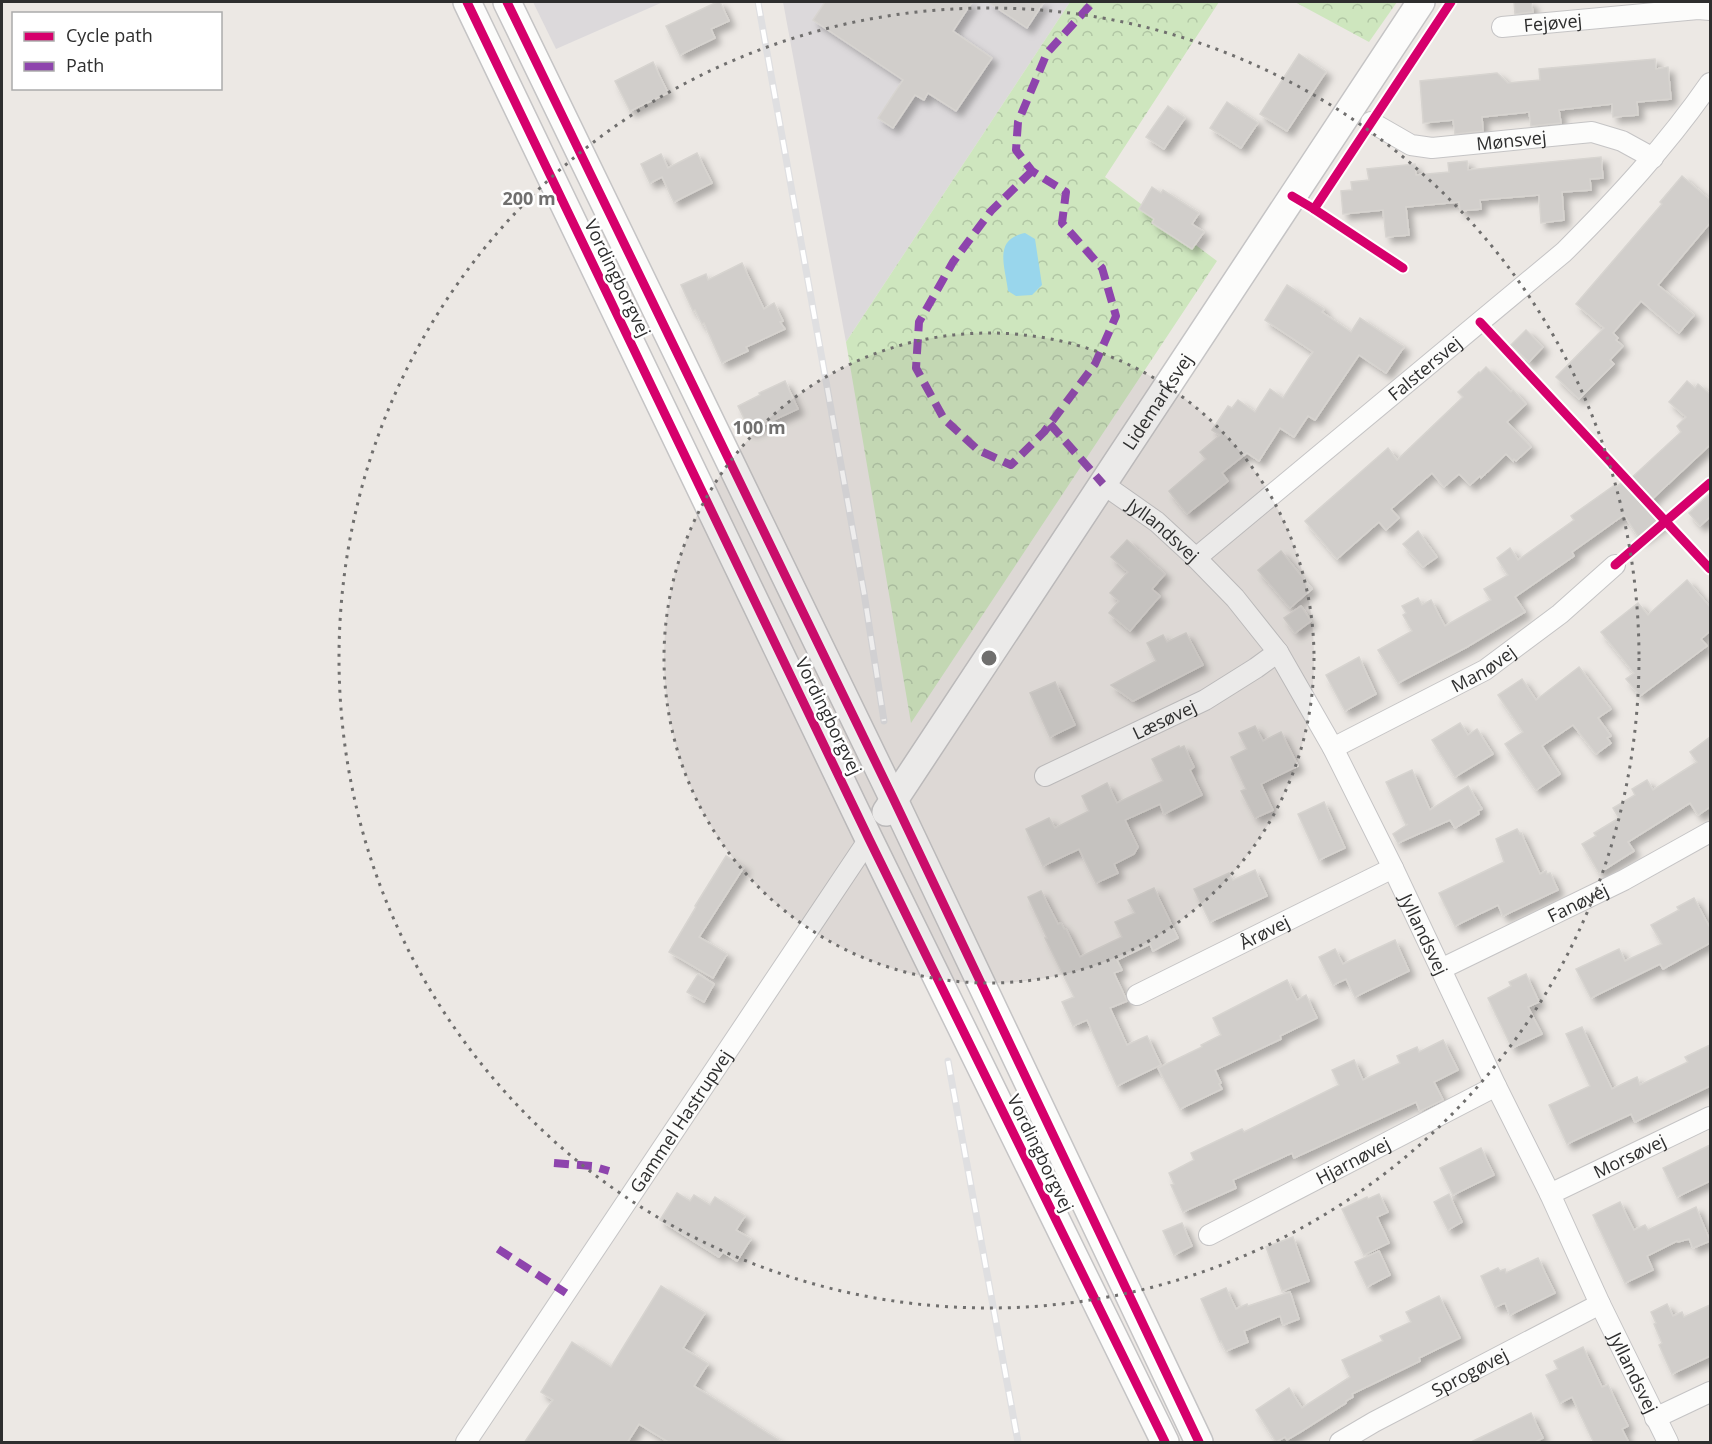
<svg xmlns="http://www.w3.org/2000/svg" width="1712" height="1444" font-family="'Open Sans',sans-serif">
<defs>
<pattern id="forest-crowns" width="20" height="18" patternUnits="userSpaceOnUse" patternTransform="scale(1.5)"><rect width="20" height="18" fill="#cee6be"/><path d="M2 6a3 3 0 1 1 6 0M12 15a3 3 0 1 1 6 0" fill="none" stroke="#b1c6a4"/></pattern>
<filter id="shadow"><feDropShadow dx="5.5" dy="5.5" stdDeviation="3" flood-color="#0004"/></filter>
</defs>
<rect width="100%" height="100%" fill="#ece8e4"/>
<!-- industrial -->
<g fill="#dcd9db">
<polygon points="533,2 663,2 556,49"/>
<polygon points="783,2 1070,2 846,342"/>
</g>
<!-- forest -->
<g fill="url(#forest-crowns)">
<polygon points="1070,2 1219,2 1105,177 1217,261 911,723 846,342"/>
<polygon points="1295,2 1397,2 1369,42"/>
</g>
<!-- water -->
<path fill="#99d6ec" d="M1025,233L1035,239L1042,285L1032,295L1016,296L1008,291C1005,266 993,239 1025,233Z"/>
<!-- building -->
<g fill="#d1cecb" stroke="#d7d4d0" stroke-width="1.5" filter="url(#shadow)">
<polygon points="717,2 720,2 729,21 711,29 715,38 680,55 666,26"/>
<polygon points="825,2 972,2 953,31 992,58 956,111 928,93 924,100 915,95 893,128 878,118 903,80 813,20"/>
<polygon points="988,2 1044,2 1027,28"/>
<polygon points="1514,2 1531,2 1533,12 1515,14"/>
<polygon points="1299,54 1326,72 1287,131 1260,114"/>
<polygon points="1655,59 1656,69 1668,67 1671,99 1637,102 1638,115 1613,117 1612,104 1559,110 1561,123 1531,126 1529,112 1482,117 1483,131 1455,134 1453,120 1423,123 1423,120 1420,81 1497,73 1508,83 1540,80 1539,69"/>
<polygon points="653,62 668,93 630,111 615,81"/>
<polygon points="1227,102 1258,123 1241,148 1210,128"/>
<polygon points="1168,106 1185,118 1164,149 1146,137"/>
<polygon points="697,153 712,183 674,202 662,177 650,183 641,164 661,154 668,168"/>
<polygon points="1601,157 1603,178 1590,179 1591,190 1562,192 1564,220 1541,223 1539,195 1480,200 1481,209 1460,211 1459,202 1406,207 1409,235 1386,237 1383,210 1343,214 1341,191 1352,190 1351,182 1369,180 1367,169 1415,164 1416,175 1449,172 1448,163 1467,161 1468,170"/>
<polygon points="1682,176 1710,200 1710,223 1658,285 1694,315 1679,333 1641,301 1613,333 1618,338 1616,340 1623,346 1610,360 1614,364 1579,399 1556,377 1604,328 1576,304 1662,204 1660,202"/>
<polygon points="1152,187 1161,193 1163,190 1199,213 1192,224 1204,232 1192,249 1152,223 1154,219 1139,209"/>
<polygon points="742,263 764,309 774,303 783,321 780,322 785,329 746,347 748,351 722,363 704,323 702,324 695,310 693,311 681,285 706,274 708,280"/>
<polygon points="1287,285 1324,309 1322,312 1351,332 1360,318 1404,347 1386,373 1359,355 1315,420 1308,416 1294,437 1280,428 1259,461 1247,453 1222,473 1228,481 1187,514 1169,491 1206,459 1200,452 1220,435 1212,430 1228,406 1232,408 1238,400 1255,412 1270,389 1283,398 1313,352 1265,320"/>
<polygon points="1526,330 1543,347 1529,362 1511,345"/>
<polygon points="1486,367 1511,392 1513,390 1526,404 1507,422 1531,447 1516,461 1514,459 1513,461 1506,454 1481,478 1480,476 1470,485 1459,474 1444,487 1432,473 1391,509 1399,518 1386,530 1379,522 1337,559 1305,521 1388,448 1397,460 1463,397 1458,392 1479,372 1480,373"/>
<polygon points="785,381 798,409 750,431 738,406 760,395 759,393"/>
<polygon points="1687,381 1695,388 1698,384 1710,394 1710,445 1649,502 1664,523 1640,539 1624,515 1572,552 1574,556 1515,597 1525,612 1467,647 1398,683 1378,650 1412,631 1403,615 1406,613 1402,606 1418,598 1422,605 1431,600 1445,626 1491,600 1484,589 1508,575 1497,558 1510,548 1518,560 1574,520 1571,516 1616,484 1617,486 1625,480 1627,482 1681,432 1677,426 1686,417 1669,402"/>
<polygon points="1710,494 1710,517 1700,526 1689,513"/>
<polygon points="1418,531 1437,557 1423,567 1403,544"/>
<polygon points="1127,540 1165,574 1152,589 1160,596 1130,631 1109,613 1119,601 1110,593 1128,572 1111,557"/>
<polygon points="1281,551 1312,589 1290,608 1258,570"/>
<polygon points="1687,580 1710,607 1710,631 1701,639 1707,646 1640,696 1626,679 1634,673 1601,632 1638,603 1648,615"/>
<polygon points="1301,606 1311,621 1295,633 1284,618"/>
<polygon points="1186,633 1203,665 1133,701 1111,685 1156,661 1147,643 1163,635 1167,642"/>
<polygon points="1359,657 1376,694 1345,711 1326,675"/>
<polygon points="1579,667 1611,709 1598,718 1611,736 1607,738 1611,743 1596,754 1573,725 1542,746 1560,774 1536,790 1505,744 1523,732 1498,695 1522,679 1536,700"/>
<polygon points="1055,682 1075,725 1050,737 1030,693"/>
<polygon points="1460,723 1468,735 1477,729 1493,754 1455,777 1432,740"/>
<polygon points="1255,726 1263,741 1281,732 1298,766 1261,784 1273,810 1255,818 1241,791 1246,789 1231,757 1247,749 1239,733"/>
<polygon points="1710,737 1710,807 1698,815 1690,803 1628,842 1634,851 1599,873 1582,844 1596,836 1594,833 1619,818 1613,808 1635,795 1632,789 1647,780 1653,790 1697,762 1690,752"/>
<polygon points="1179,746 1180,748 1184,746 1194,767 1190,770 1202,795 1164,814 1160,804 1125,820 1138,847 1134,854 1114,864 1118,873 1096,883 1079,849 1043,866 1026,829 1049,818 1055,828 1089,811 1082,796 1107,783 1117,803 1163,781 1152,759"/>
<polygon points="1412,770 1430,810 1468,786 1482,809 1478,811 1479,814 1455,828 1450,820 1398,843 1393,834 1408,824 1406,825 1386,782"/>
<polygon points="1324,802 1345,848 1319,860 1298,814"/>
<polygon points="1517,829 1520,834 1521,833 1540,874 1546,871 1547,874 1550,873 1558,890 1503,916 1498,905 1455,926 1439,893 1504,862 1496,839"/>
<polygon points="726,856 744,867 699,937 727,954 713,978 669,952 696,907 695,906"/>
<polygon points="1255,870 1267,896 1210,922 1194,889 1229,873 1233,880"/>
<polygon points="1154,888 1178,938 1153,951 1150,944 1117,960 1122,970 1114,973 1127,1001 1110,1008 1127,1045 1147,1036 1161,1065 1117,1086 1087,1020 1073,1026 1062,1002 1074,997 1045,938 1047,938 1028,897 1041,891 1058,924 1061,923 1064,929 1066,929 1080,957 1122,937 1115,922 1135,913 1128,900"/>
<polygon points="1694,898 1710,928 1710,943 1663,969 1660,964 1591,998 1576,969 1619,949 1625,961 1662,944 1651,925 1679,910 1677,907"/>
<polygon points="1395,940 1409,971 1355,997 1346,979 1333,985 1319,957 1335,949 1343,964"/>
<polygon points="698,974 714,984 704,1002 687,992"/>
<polygon points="1526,974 1539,1002 1528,1007 1542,1034 1512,1048 1488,998 1511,986 1509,982"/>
<polygon points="1287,980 1297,1000 1306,995 1317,1018 1280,1036 1281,1039 1215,1070 1221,1083 1219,1084 1222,1089 1180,1109 1158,1068 1202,1047 1201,1045 1221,1035 1213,1018"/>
<polygon points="1582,1027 1612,1089 1637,1077 1640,1085 1688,1062 1685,1057 1710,1045 1710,1086 1635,1122 1631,1114 1567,1144 1549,1105 1590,1086 1566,1034"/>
<polygon points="1443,1040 1458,1070 1434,1082 1443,1100 1420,1111 1416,1102 1294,1158 1292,1153 1233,1180 1236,1188 1183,1212 1171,1185 1174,1184 1169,1173 1194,1160 1191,1153 1242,1129 1244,1132 1339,1085 1332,1070 1354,1060 1363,1080 1400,1063 1397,1056 1417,1047 1419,1052"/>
<polygon points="1710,1145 1710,1181 1677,1197 1663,1168"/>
<polygon points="1481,1148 1494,1175 1453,1195 1440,1168"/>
<polygon points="677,1193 690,1201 694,1195 710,1205 715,1197 745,1216 736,1230 751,1239 737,1261 723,1252 719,1257 660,1220"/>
<polygon points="1379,1194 1388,1212 1377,1217 1389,1243 1364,1255 1342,1209 1367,1197 1368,1199"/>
<polygon points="1449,1194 1462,1222 1448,1230 1434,1202"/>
<polygon points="1620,1202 1634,1230 1645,1225 1648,1230 1696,1207 1710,1241 1693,1248 1689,1239 1678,1242 1677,1241 1647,1256 1653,1270 1625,1283 1593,1215"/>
<polygon points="1182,1223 1192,1246 1174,1255 1163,1231"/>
<polygon points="1293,1237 1309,1281 1282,1291 1266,1247"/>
<polygon points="1379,1251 1390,1275 1367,1287 1355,1262"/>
<polygon points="1538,1258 1555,1293 1510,1315 1505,1303 1495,1307 1481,1276 1498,1268 1500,1271 1505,1269 1506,1273"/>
<polygon points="661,1286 705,1313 683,1348 708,1364 694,1386 783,1443 670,1443 639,1424 627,1443 524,1443 553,1400 541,1392 572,1342 611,1367"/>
<polygon points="1226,1288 1236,1309 1247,1304 1248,1306 1290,1292 1299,1319 1283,1325 1280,1316 1244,1331 1248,1342 1226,1351 1221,1341 1220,1342 1201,1299"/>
<polygon points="1439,1296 1460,1338 1419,1358 1420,1361 1352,1394 1353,1397 1346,1401 1346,1403 1302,1431 1287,1440 1285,1437 1276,1442 1256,1410 1289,1388 1302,1408 1350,1377 1342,1360 1383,1341 1380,1336 1411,1322 1406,1312"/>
<polygon points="1667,1304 1673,1316 1682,1312 1684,1317 1710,1305 1710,1356 1672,1374 1659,1345 1662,1343 1654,1324 1656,1323 1651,1312"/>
<polygon points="1583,1347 1602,1387 1608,1385 1628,1426 1622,1429 1629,1443 1594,1443 1572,1397 1560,1403 1546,1375 1558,1369 1554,1361"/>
<polygon points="1531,1413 1543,1438 1533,1443 1469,1443"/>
</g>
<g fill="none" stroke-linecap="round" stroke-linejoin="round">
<!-- street casing -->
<g stroke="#c5c4c5" stroke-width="22">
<g id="street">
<path id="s1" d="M1502,27L1698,9L1710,10"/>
<path id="s2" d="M1371,122L1411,145L1432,148L1592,132L1622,141L1653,158"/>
<path id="s3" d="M1103,484L1157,522L1196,558L1235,598L1278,652L1333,748L1393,868L1496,1086L1550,1194L1600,1304L1668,1442"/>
<path id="s4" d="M1196,558L1564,252C1617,199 1667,145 1710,83"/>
<path id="s5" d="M1333,748L1485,670L1560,614L1615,565"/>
<path id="s6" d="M1045,776L1205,700L1256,668L1278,652"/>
<path id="s7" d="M1441,969L1624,880L1710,832"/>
<path id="s8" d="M1137,995L1393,868"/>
<path id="s9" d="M1550,1194L1710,1117"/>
<path id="s10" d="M1209,1235L1496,1086"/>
<polyline points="1655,1418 1710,1392"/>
<path id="s11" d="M466,1442L869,839"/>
<path id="s12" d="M1340,1442L1374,1422L1600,1304"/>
</g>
</g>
<!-- secondary casing -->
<g stroke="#c5c4c5" stroke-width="30">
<g id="secondary">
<polyline points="467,2 869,839 1165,1442"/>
<polyline points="507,2 894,800 1199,1442"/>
<path id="s13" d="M886,812L1421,2"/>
</g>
</g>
<!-- street -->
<use href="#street" stroke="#fcfcfb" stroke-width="20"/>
<!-- secondary -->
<use href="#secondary" stroke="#fcfcfb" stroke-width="27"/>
<!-- rail casing -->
<g stroke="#dfdfe1" stroke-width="7">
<g id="rail">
<polyline points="758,2 864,593 884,721"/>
<polyline points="948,1061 1018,1442"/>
</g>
</g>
<!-- rail -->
<use href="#rail" stroke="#fff" stroke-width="4.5" stroke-dasharray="14" stroke-linecap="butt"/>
<!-- quiet -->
<g stroke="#8e44ad" stroke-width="8" stroke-dasharray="15 8" stroke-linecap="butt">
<polyline points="1032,171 991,211 953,262 919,322 916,368 944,419 978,450 1011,465 1044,432 1095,364 1116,316 1102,268 1062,223 1066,192 1032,171 1016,150 1018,122 1047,53 1093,2"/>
<polyline points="1050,424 1103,484"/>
<polyline points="554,1163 592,1166 609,1171"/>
<polyline points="498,1249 566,1293"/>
</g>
<!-- cycleway casing -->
<g stroke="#fff" stroke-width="13">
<g id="cycleway">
<polyline points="467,2 869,839 1165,1442"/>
<polyline points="507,2 894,800 1199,1442"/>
<polyline points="1292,196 1314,209 1403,268"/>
<polyline points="1314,209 1451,2"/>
<polyline points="1480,322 1710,569"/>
<polyline points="1615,565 1710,483"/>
</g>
</g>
<!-- cycleway -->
<use href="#cycleway" stroke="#d6006c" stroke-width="9"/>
</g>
<!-- distance rings -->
<circle cx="989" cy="658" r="325" fill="#706f6e" fill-opacity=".12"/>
<g fill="none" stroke="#706f6e" stroke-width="3" stroke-dasharray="3 6">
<circle cx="989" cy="658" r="325"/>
<circle cx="989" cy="658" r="650"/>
</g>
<g text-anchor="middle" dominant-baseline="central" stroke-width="5" stroke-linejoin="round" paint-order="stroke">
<!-- street labels -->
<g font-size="18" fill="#2e2e2e" stroke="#fff">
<text stroke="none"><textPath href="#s1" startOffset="51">Fejøvej</textPath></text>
<text stroke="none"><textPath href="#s2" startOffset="147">Mønsvej</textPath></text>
<text transform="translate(618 278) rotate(64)">Vordingborgvej</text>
<text stroke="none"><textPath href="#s4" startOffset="297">Falstersvej</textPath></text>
<text stroke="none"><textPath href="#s13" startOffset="492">Lidemarksvej</textPath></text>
<text stroke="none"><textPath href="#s3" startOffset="76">Jyllandsvej</textPath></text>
<text stroke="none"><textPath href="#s5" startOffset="170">Manøvej</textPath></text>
<text transform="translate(829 716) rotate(64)">Vordingborgvej</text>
<text stroke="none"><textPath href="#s6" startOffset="132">Læsøvej</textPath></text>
<text stroke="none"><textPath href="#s7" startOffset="152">Fanøvej</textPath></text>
<text stroke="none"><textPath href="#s8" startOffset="142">Årøvej</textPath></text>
<text stroke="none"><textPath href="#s3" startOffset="562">Jyllandsvej</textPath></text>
<text stroke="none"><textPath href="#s11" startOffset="386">Gammel Hastrupvej</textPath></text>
<text transform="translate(1041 1153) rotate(64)">Vordingborgvej</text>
<text stroke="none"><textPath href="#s9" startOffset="88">Morsøvej</textPath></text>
<text stroke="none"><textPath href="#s10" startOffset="162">Hjarnøvej</textPath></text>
<text stroke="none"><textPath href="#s12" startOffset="147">Sprogøvej</textPath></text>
<text stroke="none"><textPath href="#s3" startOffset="1048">Jyllandsvej</textPath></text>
</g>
</g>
<circle cx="989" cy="658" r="9" fill="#706f6e" stroke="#fff" stroke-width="3"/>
<g font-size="18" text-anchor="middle" font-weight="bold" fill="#706f6e" stroke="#fff" stroke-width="5" stroke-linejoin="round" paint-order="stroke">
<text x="529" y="205">200 m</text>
<text x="759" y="434">100 m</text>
</g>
<!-- border -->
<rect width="1712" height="1444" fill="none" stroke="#2e2e2e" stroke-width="6"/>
<!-- legend -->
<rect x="12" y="12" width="210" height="78" fill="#ffffff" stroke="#ababab" stroke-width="1.5"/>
<rect x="24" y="32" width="30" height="9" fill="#d6006c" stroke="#ababab" stroke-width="1.5"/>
<text x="66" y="42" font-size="18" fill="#2e2e2e">Cycle path</text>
<rect x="24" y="62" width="30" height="9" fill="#8e44ad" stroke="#ababab" stroke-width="1.5"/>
<text x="66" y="72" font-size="18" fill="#2e2e2e">Path</text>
</svg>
